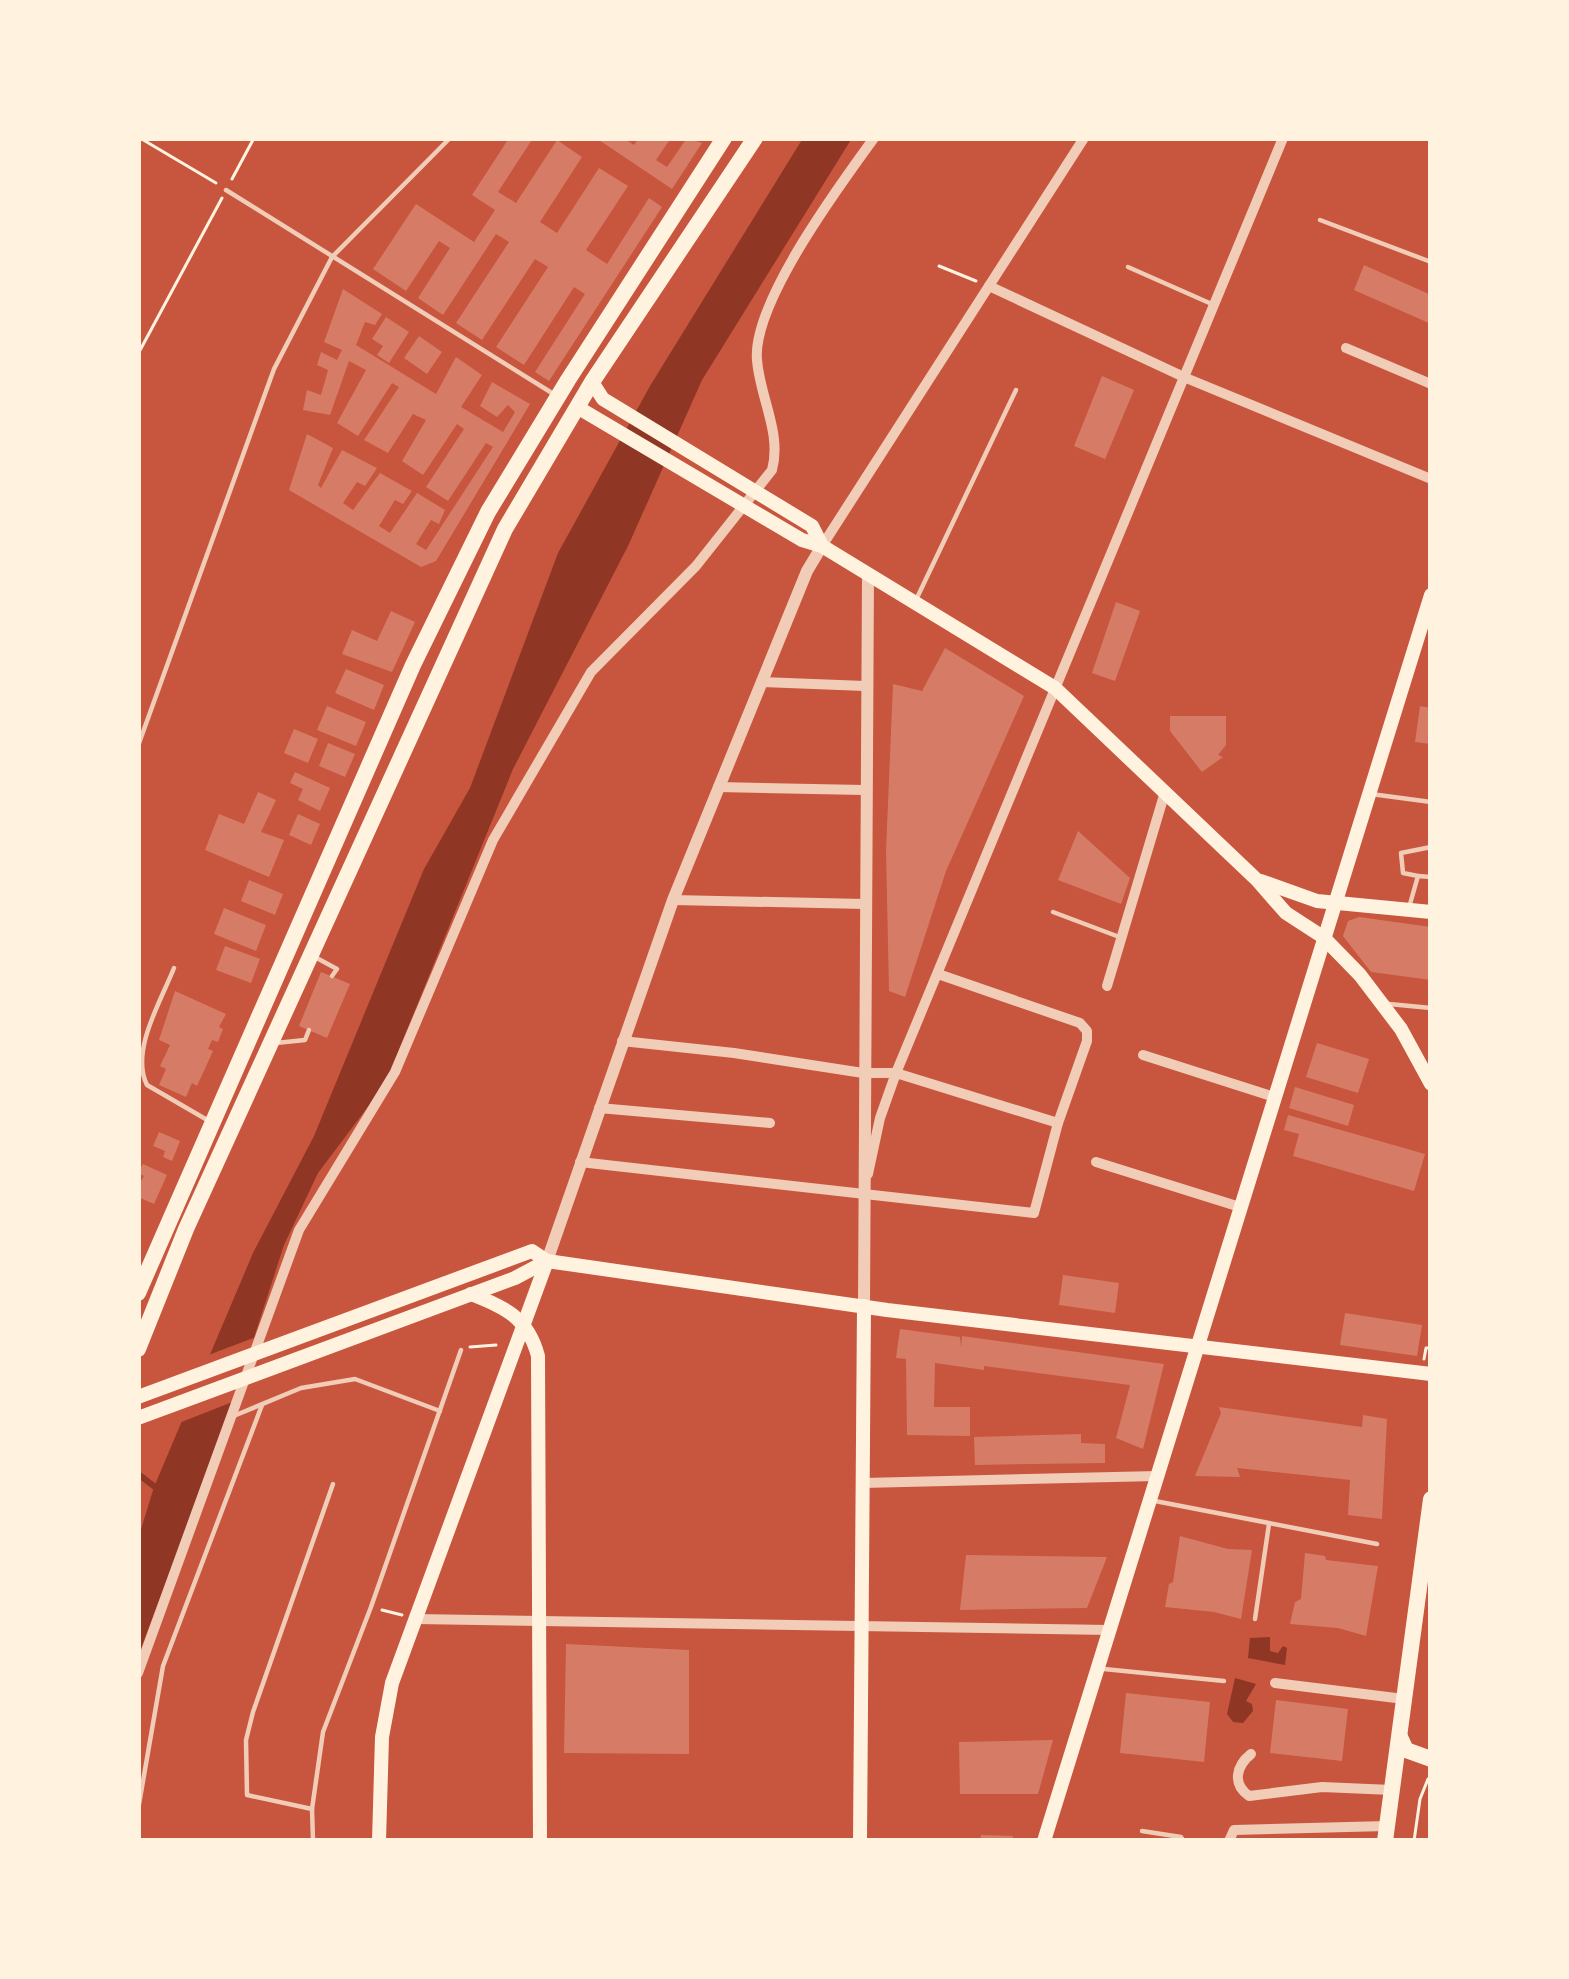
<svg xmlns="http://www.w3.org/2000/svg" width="1569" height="1979" font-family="'Varela Round',sans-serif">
<rect width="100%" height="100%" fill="#c8553d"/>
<!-- water -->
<g fill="#8f3625">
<polygon points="803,138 852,138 702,380 628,546 513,769 385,1084 318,1173 284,1245 225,1427 138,1656 138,1539 154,1487 253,1253 314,1136 424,869 470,788 558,553 650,386"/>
<polygon points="1270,1637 1270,1651 1278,1653 1283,1646 1287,1648 1285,1665 1248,1658 1250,1638"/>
<polygon points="1235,1678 1256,1684 1246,1701 1252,1704 1253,1711 1243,1723 1233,1722 1227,1714"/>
</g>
<!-- pier -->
<polygon fill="#c8553d" points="261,1335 240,1399 174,1425 203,1357"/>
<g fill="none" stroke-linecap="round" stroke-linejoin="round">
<!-- stream -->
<polyline stroke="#8f3625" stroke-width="6" points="138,1474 159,1490"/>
</g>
<!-- building -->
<g fill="#d67c66">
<polygon points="509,138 533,138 498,192 516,203 557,140 582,157 540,222 557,233 599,168 628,186 586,250 607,264 649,198 662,207 549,381 535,372 585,294 574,287 524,365 496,347 548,267 535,259 482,340 456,323 509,242 496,234 443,315 418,298 450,248 439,241 406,291 373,269 416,204 474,242 495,210 472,195"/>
<polygon points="596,138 623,138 634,145 639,138 671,138 656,160 667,167 687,138 702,143 672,189"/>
<polygon points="1364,265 1431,295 1431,324 1354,290"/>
<polygon points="343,289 382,314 375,325 365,322 356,345 436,394 456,357 482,375 461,407 503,432 515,412 508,405 497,417 480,406 492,382 530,404 436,561 421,567 289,490 307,434 333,448 318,485 321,488 342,450 377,468 365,486 357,482 343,503 353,510 380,473 412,491 403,504 395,500 379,526 390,533 417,493 445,510 439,524 431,520 416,544 426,550 493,447 486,443 448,501 426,487 464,429 457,424 423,475 402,461 426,420 413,414 388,453 364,440 399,387 392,383 358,436 337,423 366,370 349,361 330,415 303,410 307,390 321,395 328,370 317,365 321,352 337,360 342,350 324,342"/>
<polygon points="386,317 409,332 389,363 377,355 383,346 372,339"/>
<polygon points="419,336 442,352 427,374 404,358"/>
<polygon points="1102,376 1134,390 1105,459 1074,446"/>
<polygon points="1116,602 1140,611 1115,681 1092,673"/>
<polygon points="391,611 415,622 392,672 342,654 352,630 377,641"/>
<polygon points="945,648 1024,696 946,871 905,997 889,991 886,851 893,684 922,691"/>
<polygon points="346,669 384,685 374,710 335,693"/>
<polygon points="327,706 366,722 356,746 317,730"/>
<polygon points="1420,706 1431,708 1431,744 1415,742"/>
<polygon points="1170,716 1226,716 1226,745 1218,755 1223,757 1202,772 1170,731"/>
<polygon points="294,729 318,739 308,763 284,753"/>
<polygon points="328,743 355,754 345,777 319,766"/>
<polygon points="295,772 330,788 320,811 298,800 303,789 290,783"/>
<polygon points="258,792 276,800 261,832 284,840 269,877 205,850 219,814 244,824"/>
<polygon points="298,814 320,824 311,845 289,835"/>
<polygon points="1078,831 1130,878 1121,904 1058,880"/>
<polygon points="249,880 283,894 275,915 241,901"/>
<polygon points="224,908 266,925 256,951 214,934"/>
<polygon points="1359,917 1431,927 1431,980 1371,972 1343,936 1348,921"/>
<polygon points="225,946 260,959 251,983 216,970"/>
<polygon points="321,972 350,984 327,1038 299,1026"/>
<polygon points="175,991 226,1014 219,1027 223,1029 218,1042 212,1040 208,1049 213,1051 197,1086 192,1083 186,1097 159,1085 166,1069 160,1066 170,1045 159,1040"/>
<polygon points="1317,1043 1369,1059 1358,1093 1306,1077"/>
<polygon points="1295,1087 1354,1105 1348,1126 1289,1108"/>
<polygon points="1288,1115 1425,1154 1414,1191 1293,1156 1299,1134 1284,1130"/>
<polygon points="159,1132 180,1141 172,1161 163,1157 165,1151 153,1146"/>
<polygon points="143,1164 167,1175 154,1204 138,1197 138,1186 144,1176 138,1173"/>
<polygon points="1063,1275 1119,1283 1115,1313 1059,1305"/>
<polygon points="1345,1313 1422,1325 1417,1356 1340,1345"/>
<polygon points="900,1329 960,1337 961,1347 962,1336 1164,1364 1143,1449 1116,1438 1130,1385 984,1366 984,1370 935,1363 934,1407 970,1407 970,1436 907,1435 906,1359 896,1358"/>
<polygon points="1219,1407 1362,1427 1363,1415 1387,1419 1382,1519 1348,1515 1350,1480 1237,1468 1240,1477 1195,1476 1221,1413"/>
<polygon points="1081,1434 1081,1443 1105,1444 1105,1463 975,1465 974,1437"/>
<polygon points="1180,1536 1228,1549 1252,1550 1241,1619 1214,1612 1165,1607 1169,1584 1173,1582"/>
<polygon points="1305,1553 1325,1556 1326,1560 1378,1566 1366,1636 1338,1628 1290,1624 1295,1602 1301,1599"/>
<polygon points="966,1555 1107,1557 1087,1608 960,1610"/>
<polygon points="566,1644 689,1650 689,1754 564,1753"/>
<polygon points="1126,1693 1210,1702 1204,1762 1120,1753"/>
<polygon points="1276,1700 1348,1709 1342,1761 1270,1753"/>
<polygon points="1053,1740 1038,1794 960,1794 959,1742"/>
<polygon points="981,1835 1013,1836 1012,1841 980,1841"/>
</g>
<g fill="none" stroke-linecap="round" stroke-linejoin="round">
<!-- path -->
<g stroke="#fff3e0" stroke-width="3">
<polyline points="140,138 216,183"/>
<polyline points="232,179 254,138"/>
<polyline points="939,266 976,281"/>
<polyline points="138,354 222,198"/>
<polyline points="470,1347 496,1345"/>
<polyline points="1424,1359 1426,1348 1431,1348"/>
<polyline points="382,1610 402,1615"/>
<polyline points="1414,1841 1420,1799 1428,1779"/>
</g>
<!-- service -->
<g stroke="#f1ccb7" stroke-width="4.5">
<polyline points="226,190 552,393"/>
<polyline points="1320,220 1431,262"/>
<polyline points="1128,267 1214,305"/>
<polyline points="915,602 1016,390"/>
<polyline points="138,746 274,369 332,257 450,138"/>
<polyline points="1371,794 1431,802"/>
<polyline points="1418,876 1403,873 1401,853 1431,847"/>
<polyline points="1410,904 1418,876 1431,877"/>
<polyline points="1053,912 1122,938"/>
<polyline points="313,956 337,969 332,976"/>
<path d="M174,968C161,1001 130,1051 147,1085L209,1121"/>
<polyline points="1389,1004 1431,1008"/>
<polyline points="276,1043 305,1040 309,1030"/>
<polyline points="236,1415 301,1388 355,1379 440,1411"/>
<polyline points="1155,1501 1377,1544"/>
<polyline points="1255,1619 1269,1524"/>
<polyline points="1104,1669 1224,1681"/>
<polyline points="312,1809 247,1795 246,1740 253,1712 333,1484"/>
<polyline points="138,1810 163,1666 262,1405"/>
<polyline points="1142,1831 1181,1837 1184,1841"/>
<polyline points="313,1841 312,1809 323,1732 371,1607 461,1350"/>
</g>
<!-- minor -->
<g stroke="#f1ccb7" stroke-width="10">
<polyline points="989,286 1186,378 1431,479"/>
<polyline points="1346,348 1431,384"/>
<polyline points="822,546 1084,138"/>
<polyline points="761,682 865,686"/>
<polyline points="718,787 864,790"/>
<polyline points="673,900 865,904"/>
<polyline points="1107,986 1165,792"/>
<polyline points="622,1041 734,1053 863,1073 896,1073 1058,1123"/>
<polyline points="1143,1055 1274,1097"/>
<polyline points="599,1108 770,1123"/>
<polyline points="580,1162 1034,1213 1058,1123 1087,1041 1087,1031 1080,1023 938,974"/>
<polyline points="1096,1162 1240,1207"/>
<polyline points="868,1174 880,1118 896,1073 1283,138"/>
<polyline points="863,1483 1157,1476"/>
<polyline points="415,1619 1110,1630"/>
<path d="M138,1673L299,1230L395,1072L493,840L591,672L696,566L772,470C782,433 760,398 757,360C752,303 840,185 874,138"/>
<polyline points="1275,1683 1404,1699"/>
<path d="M1251,1754C1236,1766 1232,1784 1249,1796L1322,1787L1392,1790"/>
<polyline points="1229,1841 1234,1830 1387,1826"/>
</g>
<!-- tertiary -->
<g stroke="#f1ccb7" stroke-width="12">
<polyline points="547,1261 673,900 807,571 822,546"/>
<polyline points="864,1306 868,575"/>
</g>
<!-- secondary -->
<g stroke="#fff3e0" stroke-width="14">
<polyline points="592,382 603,399 812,526 822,546"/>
<polyline points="577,407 802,540 822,546 1055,688 1257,880 1286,913 1323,937 1360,975 1401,1029 1431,1084"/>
<polyline points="1261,881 1317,901 1431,912"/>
<path d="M471,1294C505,1307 528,1318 538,1356L540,1841"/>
<polyline points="138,1397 532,1251 547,1261 887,1310 1431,1374"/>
<polyline points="138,1418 515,1278 547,1261"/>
<polyline points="379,1841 382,1737 392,1683 547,1261"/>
<polyline points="860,1841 864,1306"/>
<polyline points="1044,1841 1431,595"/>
</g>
<!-- primary -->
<g stroke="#fff3e0" stroke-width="16">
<polyline points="138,1293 413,665 488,512 568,380 724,138"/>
<polyline points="138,1349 186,1229 505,529 592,382 755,138"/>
<polyline points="1400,1737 1406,1750 1431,1759"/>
<polyline points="1385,1841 1431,1499"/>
</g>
</g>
<!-- border -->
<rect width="1569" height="1979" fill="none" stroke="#fff3e0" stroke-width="282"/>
</svg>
